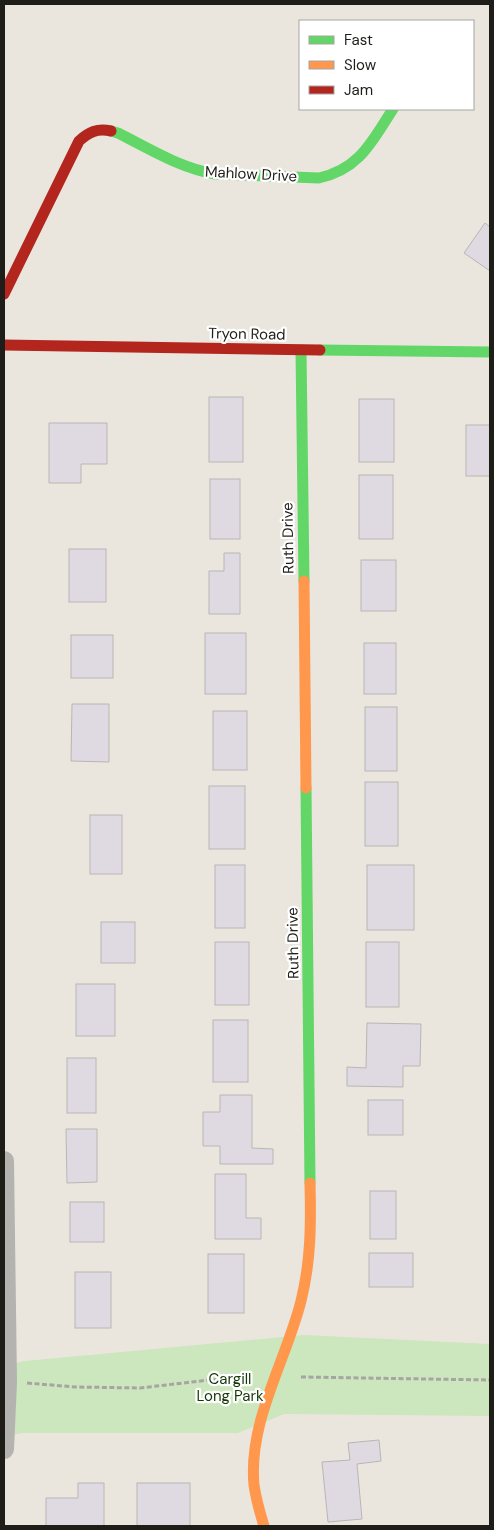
<svg xmlns="http://www.w3.org/2000/svg" width="494" height="1530" font-family="'DM Sans',sans-serif">
<rect width="100%" height="100%" fill="#eae6de"/>
<!-- green -->
<polygon fill="#cce6bd" points="304,1335 490,1344 490,1416 284,1414 238,1433 23,1433 4,1436 4,1365 25,1361"/>
<!-- building -->
<g fill="#dfdae2" stroke="#b8b6b5">
<polygon points="485,223 490,227 490,271 464,253"/>
<rect x="209" y="397" width="34" height="65"/>
<rect x="359" y="399" width="35" height="63"/>
<polygon points="49,423 107,423 107,464 81,464 81,483 49,483"/>
<rect x="466" y="425" width="24" height="51"/>
<rect x="359" y="475" width="34" height="64"/>
<rect x="210" y="479" width="30" height="60"/>
<rect x="69" y="549" width="37" height="53"/>
<polygon points="224,553 240,553 240,614 209,614 209,571 224,571"/>
<rect x="361" y="560" width="35" height="51"/>
<rect x="205" y="633" width="41" height="61"/>
<rect x="71" y="635" width="42" height="43"/>
<rect x="364" y="643" width="32" height="51"/>
<polygon points="72,704 109,704 109,762 71,761"/>
<rect x="365" y="707" width="32" height="64"/>
<rect x="213" y="711" width="34" height="59"/>
<rect x="365" y="782" width="33" height="64"/>
<rect x="209" y="786" width="36" height="63"/>
<rect x="90" y="815" width="32" height="59"/>
<rect x="215" y="865" width="30" height="63"/>
<rect x="367" y="865" width="47" height="65"/>
<rect x="101" y="922" width="34" height="41"/>
<rect x="215" y="942" width="34" height="63"/>
<rect x="366" y="942" width="33" height="65"/>
<rect x="76" y="984" width="39" height="52"/>
<rect x="213" y="1020" width="35" height="62"/>
<polygon points="367,1023 421,1024 420,1066 403,1066 403,1087 347,1086 347,1067 366,1068"/>
<rect x="67" y="1058" width="29" height="55"/>
<polygon points="220,1095 252,1095 252,1148 273,1149 273,1164 220,1164 220,1146 203,1146 203,1112 220,1112"/>
<rect x="368" y="1100" width="35" height="35"/>
<polygon points="66,1129 97,1129 97,1182 67,1183"/>
<polygon points="215,1174 246,1174 246,1218 261,1218 261,1239 215,1239"/>
<rect x="370" y="1191" width="26" height="48"/>
<rect x="70" y="1202" width="34" height="40"/>
<rect x="369" y="1253" width="44" height="34"/>
<rect x="208" y="1254" width="36" height="59"/>
<rect x="75" y="1272" width="36" height="56"/>
<polygon points="379,1440 381,1461 357,1464 362,1519 328,1522 322,1462 350,1460 348,1443"/>
<polygon points="78,1483 104,1483 104,1526 46,1526 46,1498 78,1498"/>
<rect x="137" y="1483" width="53" height="43"/>
</g>
<g fill="none" stroke-linecap="round" stroke-linejoin="round">
<!-- path -->
<g stroke="#a7a5a2" stroke-width="3" stroke-dasharray="5 2.5" stroke-linecap="butt">
<polyline points="301,1377 490,1380"/>
<polyline points="27,1383 75,1387 140,1388 209,1380 250,1378"/>
</g>
<!-- street -->
<polyline stroke="#b5b3b0" stroke-width="20" points="4,1161 7,1382 4,1449"/>
<!-- fast -->
<g stroke="#63d668" stroke-width="11">
<path d="M111,131L118,133C150,149 180,168 215,174L319,178C360,169 372,141 393,109"/>
<polyline points="301,350 304,581"/>
<polyline points="320,350 490,352"/>
<polyline points="306,788 310,1183"/>
</g>
<!-- slow -->
<g stroke="#ff974d" stroke-width="11">
<polyline points="304,581 306,788"/>
<path d="M264,1526C260,1513 256,1499 254,1485C248,1421 286,1361 301,1301C311,1261 311,1224 310,1183"/>
</g>
<!-- jam -->
<g stroke="#b3261e" stroke-width="11">
<path d="M4,294L79,141C89,132 97,128 111,131"/>
<polyline points="4,345 320,350"/>
</g>
</g>
<g text-anchor="middle" dominant-baseline="central" stroke-width="4.5" stroke-linejoin="round" paint-order="stroke">
<!-- street labels -->
<g font-size="15" fill="#1f1d18" stroke="#fff">
<text transform="translate(251 174) rotate(3)">Mahlow Drive</text>
<text transform="translate(247 334) rotate(1)">Tryon Road</text>
<text transform="translate(288 538) rotate(-91)">Ruth Drive</text>
<text transform="translate(293 943) rotate(-91)">Ruth Drive</text>
</g>
<!-- park labels -->
<g font-size="15" fill="#163808" stroke="#fff">
<text x="230" y="1379">Cargill<tspan x="230" dy="17">Long Park</tspan></text>
</g>
</g>
<!-- border -->
<rect width="494" height="1530" fill="none" stroke="#1f1d18" stroke-width="10"/>
<!-- legend -->
<rect x="299" y="20" width="175" height="90" fill="#ffffff" stroke="#a5a5a3"/>
<rect x="309" y="36" width="25" height="8" fill="#63d668" stroke="#a5a5a3"/>
<text x="344" y="45" font-size="15" fill="#1f1d18">Fast</text>
<rect x="309" y="61" width="25" height="8" fill="#ff974d" stroke="#a5a5a3"/>
<text x="344" y="70" font-size="15" fill="#1f1d18">Slow</text>
<rect x="309" y="86" width="25" height="8" fill="#b3261e" stroke="#a5a5a3"/>
<text x="344" y="95" font-size="15" fill="#1f1d18">Jam</text>
</svg>
